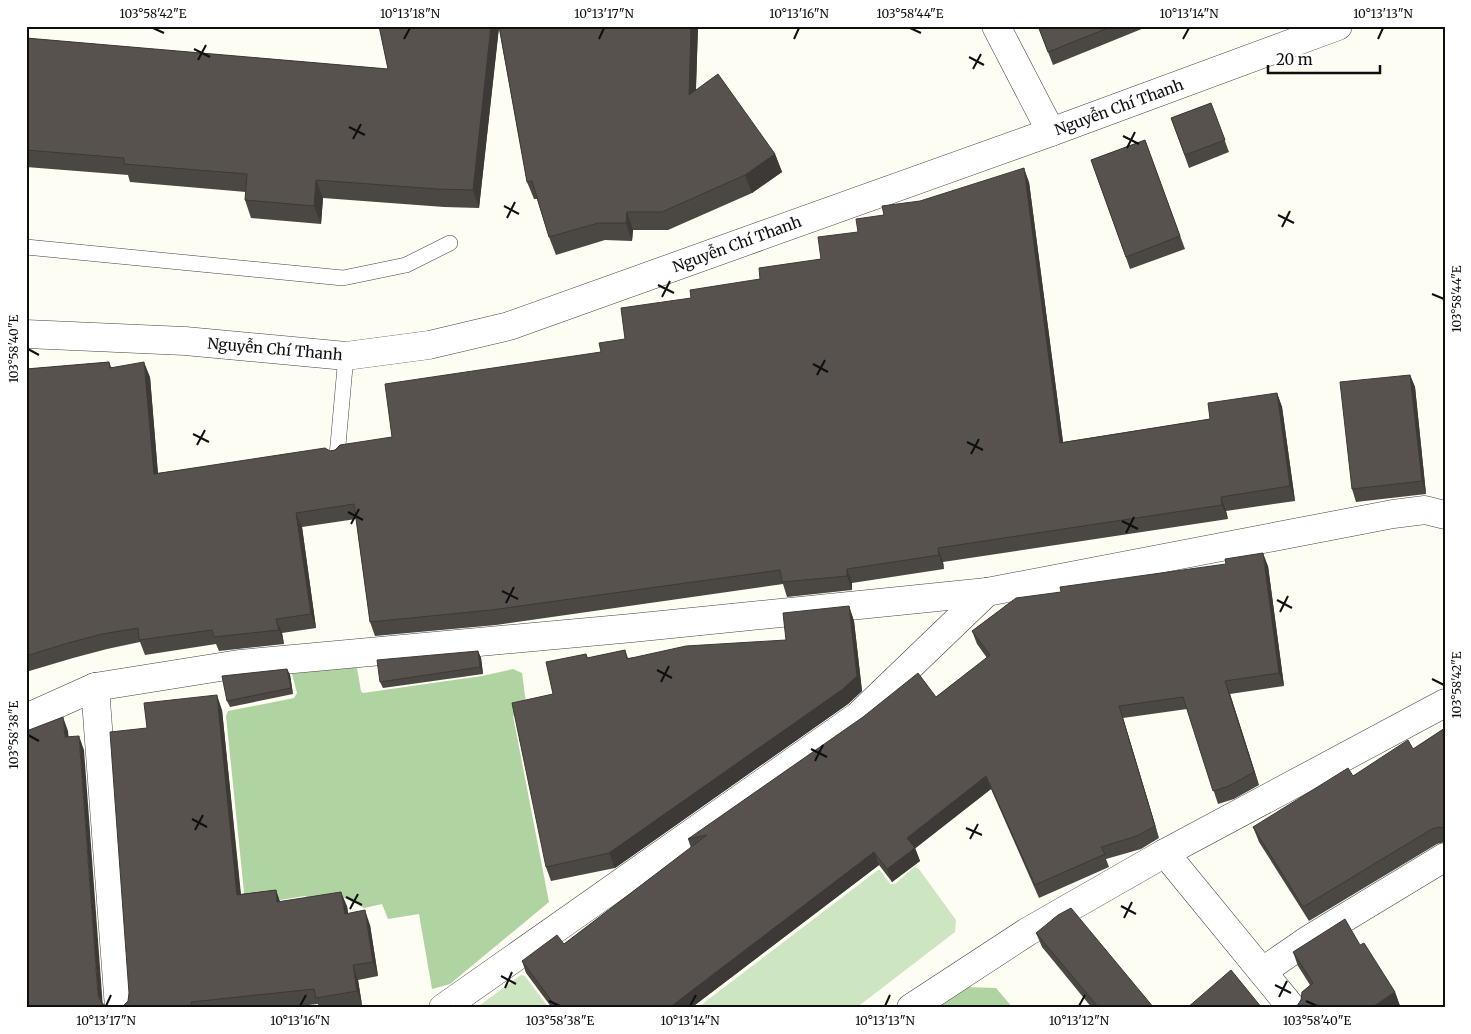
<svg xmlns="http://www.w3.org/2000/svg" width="1471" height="1034" font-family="Merriweather,serif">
<rect width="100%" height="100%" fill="#fefdf3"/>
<!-- green -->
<g fill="#cde5c0">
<polygon points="914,867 919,869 956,920 955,932 856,1008 697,1008 878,870 880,870 890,884 895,884"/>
<polygon points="521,975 525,976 549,1008 476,1008"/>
</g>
<!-- forest -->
<g fill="#b0d4a1">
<polygon points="352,665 357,668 361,691 363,693 482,676 513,669 522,673 527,711 513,716 549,902 450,984 432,989 419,914 388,919 382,904 364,908 345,898 318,904 305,896 249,905 245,902 226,716 228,711 294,698 297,693 292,674"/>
<polygon points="964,987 996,988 1013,1008 932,1008"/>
</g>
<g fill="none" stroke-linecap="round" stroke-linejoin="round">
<!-- service casing -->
<g stroke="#424242" stroke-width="16">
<g id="service">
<polyline points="26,247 343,278 406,265 450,243"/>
<polyline points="337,456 346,356"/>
</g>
</g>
<!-- minor casing -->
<g stroke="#424242" stroke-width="29">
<g id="minor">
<polyline points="996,26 1051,132"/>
<polyline points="26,334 185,341 346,356 429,345 509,326 1051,132 1338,26"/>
<polyline points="95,687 119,1008"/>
<polyline points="26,718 95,687 239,664 632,628 987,592 1393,514 1425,510 1445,515"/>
<polyline points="1165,853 1292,1008"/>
<polyline points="1263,971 1308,940 1445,857"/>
<polyline points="443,1008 858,716 987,592"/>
<polyline points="911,1008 1027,932 1165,853 1445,703"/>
</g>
</g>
<!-- service -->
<use href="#service" stroke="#fff" stroke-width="15"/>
<!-- minor -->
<use href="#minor" stroke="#fff" stroke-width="28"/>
</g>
<!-- wall -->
<g fill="#4b4742">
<polygon points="379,26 698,26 696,90 775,154 782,172 752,193 668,230 633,230 632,241 605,240 556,255 549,237 537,199 534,199 527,182 499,28 479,208 444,207 323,198 321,224 251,218 245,200 246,192 130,182 128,175 26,167 26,38 388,69"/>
<polygon points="1038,26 1149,26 1053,65"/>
<polygon points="1211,103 1229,152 1189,168 1171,118"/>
<polygon points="1145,140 1185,249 1130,269 1091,160"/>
<polygon points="1029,182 1063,442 1210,419 1277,393 1282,407 1295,501 1226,511 1228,519 943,562 944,569 852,583 852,590 787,597 783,584 496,625 375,636 370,622 356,519 302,527 316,628 282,633 284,644 219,651 216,644 145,655 140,642 107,649 73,658 26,672 26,369 109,362 111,367 150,377 158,473 335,450 392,437 601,352 625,339 691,298 760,279 821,259 858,232 884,215 920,201"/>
<polygon points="1410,375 1415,387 1426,494 1356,502 1352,489"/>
<polygon points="1268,566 1284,686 1230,694 1259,785 1234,799 1218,804 1187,709 1123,718 1159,838 1141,849 1106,859 1109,867 1039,898 991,789 915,848 920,861 892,882 879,865 691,1008 552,1008 526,973 522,961 564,944 691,848 688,839 936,697 987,658 977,644 972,631"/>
<polygon points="849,606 854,621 862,691 848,704 615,868 551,881 546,867 553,694 586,654 588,658 625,650 628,658 786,640"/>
<polygon points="478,651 481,658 483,674 383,688 380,682"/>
<polygon points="287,669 290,675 293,694 230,707 227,701"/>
<polygon points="222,710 241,894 276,890 280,902 347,906 348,913 370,925 378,976 358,980 362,1005 346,1008 319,1008 318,1004 281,1008 119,1008 122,1007 128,1001 129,993 147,728"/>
<polygon points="1445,728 1445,842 1437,844 1309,921 1259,842 1253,827 1353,776 1413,749"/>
<polygon points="1036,933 1154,1008 1092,1008 1042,947"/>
<polygon points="1360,945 1395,992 1400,1006 1297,1006 1310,985 1298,966 1293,952"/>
</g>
<!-- shaded-wall -->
<g fill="#3d3936">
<polygon points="491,26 499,26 479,208 473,190"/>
<polygon points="691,26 698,26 695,113 689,95"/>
<polygon points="775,154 782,172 752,193 745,175"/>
<polygon points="1024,168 1029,182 1065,457 1060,443"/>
<polygon points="316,180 323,198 321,224 314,206"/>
<polygon points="627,212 633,230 632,241 626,223"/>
<polygon points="144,362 150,377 159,488 154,474"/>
<polygon points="1410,375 1415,387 1426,494 1422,481"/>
<polygon points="1277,393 1282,407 1295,501 1290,486"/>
<polygon points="1221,497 1226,511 1228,519 1222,505"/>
<polygon points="296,513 302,527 316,628 311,614"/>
<polygon points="938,548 943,562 944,569 939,555"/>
<polygon points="1263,553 1268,566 1284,686 1279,673"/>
<polygon points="847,569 852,583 852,590 847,576"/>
<polygon points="849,606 854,621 862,691 848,704 615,868 609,853"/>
<polygon points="276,619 282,633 284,644 279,630"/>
<polygon points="478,651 481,658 483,674 480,667"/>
<polygon points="287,669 290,675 293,694 291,688"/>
<polygon points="1225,681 1230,694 1259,785 1254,772"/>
<polygon points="217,695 222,710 242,909 237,895"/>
<polygon points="1119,706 1123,718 1159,838 1155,826"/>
<polygon points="63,717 68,731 70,751 65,737"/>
<polygon points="79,736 84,750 103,1008 98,995"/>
<polygon points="986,776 991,789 912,851 907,838"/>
<polygon points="915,848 920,861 892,882 887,869"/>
<polygon points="874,852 879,865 691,1008 669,1008"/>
<polygon points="276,890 281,905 277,902"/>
<polygon points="341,892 347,906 350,928 345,914"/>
<polygon points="365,910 370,925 378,976 373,962"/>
<polygon points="353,965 358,980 362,1005 357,991"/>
<polygon points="1395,992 1400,1006 1398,1008 1371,1008"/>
</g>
<!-- building -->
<g fill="#57524d" stroke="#3d3936">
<polygon points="379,26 491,26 473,190 437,189 316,180 314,206 245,200 247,174 124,164 124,158 26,150 26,38 388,69"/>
<polygon points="499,26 691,26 689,95 718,74 775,154 745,175 662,212 627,212 626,223 598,223 549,237 532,181 527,182"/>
<polygon points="1038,26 1113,26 1048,52"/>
<polygon points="1211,103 1225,140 1185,155 1171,118"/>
<polygon points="1145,140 1180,236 1126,257 1091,160"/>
<polygon points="1024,168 1060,443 1210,419 1208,403 1277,393 1290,486 1221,497 1222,505 938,548 939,555 847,569 847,576 782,582 780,570 491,610 370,622 354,504 296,513 311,614 276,619 279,630 214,637 212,630 139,640 138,628 102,634 68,643 26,656 26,369 109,362 110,368 144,362 154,474 325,448 330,451 335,450 340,445 392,437 385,384 601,352 599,343 625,339 621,308 691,298 690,290 760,279 759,268 821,259 818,237 858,232 856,219 884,215 882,206 920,201"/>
<polygon points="1410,375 1422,481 1352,489 1340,382"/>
<polygon points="1263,553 1279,673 1225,681 1254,772 1229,786 1213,791 1183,697 1119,706 1155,826 1137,836 1101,847 1105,854 1035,885 986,776 907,838 915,848 887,869 874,852 669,1008 557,1008 522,961 557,935 564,944 707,835 688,839 863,717 918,673 936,697 990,655 972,631 1016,598 1061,592 1060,587 1226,564 1225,559"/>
<polygon points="849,606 857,676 843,689 609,853 546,867 512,703 553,694 546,662 586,654 587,658 625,650 627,659 686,646 786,640 783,613"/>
<polygon points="478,651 480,667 380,682 377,660"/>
<polygon points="287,669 291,688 227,701 222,676"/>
<polygon points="217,695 237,895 276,890 277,902 341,892 345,914 365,910 373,962 353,965 357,991 316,998 314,989 191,1002 192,1008 119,1008 122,1007 128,1001 129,993 110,732 147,728 144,703"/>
<polygon points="63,717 65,737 79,736 98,995 101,1002 108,1008 26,1008 26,722 29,730"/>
<polygon points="1445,728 1445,827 1444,828 1439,827 1432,829 1303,907 1253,827 1348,768 1353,776 1408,740 1413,749"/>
<polygon points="1071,908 1154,1008 1099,1008 1036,933 1058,915"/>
<polygon points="1345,919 1360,945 1364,943 1395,992 1371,1008 1293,1008 1297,1006 1301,1000 1302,992 1313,983 1293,952"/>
<polygon points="1231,970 1262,1008 1187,1008"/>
<polygon points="451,1005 454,1008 447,1008"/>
</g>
<!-- ticks -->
<path fill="none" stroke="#0f0f0f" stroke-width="2" d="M153,28L164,33M910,28L921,33M404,39L410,28M599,39L604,28M794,39L799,28M1183,39L1189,28M1378,39L1383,28M194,49L210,57M969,57L984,65M198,60L206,45M973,69L981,54M349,127L365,135M1123,136L1139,144M353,139L361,124M1127,148L1135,132M504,206L519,214M1278,215L1294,223M507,218L515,202M1282,227L1290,211M658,285L674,293M1432,294L1444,299M662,297L670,281M28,349L39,355M813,364L828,372M817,375L825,360M193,434L209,442M967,442L983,450M197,445L205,430M971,454L979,439M348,512L363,520M1122,521L1138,529M351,524L359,509M1126,533L1134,517M502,591L518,599M1277,600L1292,608M506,603L514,587M1280,612L1288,596M657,670L672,678M1432,679L1444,685M661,682L669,666M28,735L39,741M811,749L827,757M815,761L823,745M192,819L207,827M966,828L982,835M195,830L203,815M970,839L978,824M346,897L362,905M1121,906L1136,914M350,909L358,894M1124,918L1132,902M501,976L516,984M1275,985L1291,993M505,988L512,972M1279,997L1287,981M549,1001L560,1006M1306,1001L1317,1006M106,1006L111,995M300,1006L306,995M690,1006L696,995M885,1006L890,995M1079,1006L1085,995"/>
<g text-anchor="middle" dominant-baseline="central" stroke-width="5" stroke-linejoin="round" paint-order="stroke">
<!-- street labels -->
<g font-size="15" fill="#0f0f0f" stroke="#fff">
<text transform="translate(1119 107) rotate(-20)">Nguyễn Chí Thanh</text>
<text transform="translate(737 244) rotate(-20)">Nguyễn Chí Thanh</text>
<text transform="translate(275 349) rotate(5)">Nguyễn Chí Thanh</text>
</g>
</g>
<!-- border -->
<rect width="1471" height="1034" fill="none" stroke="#ffffff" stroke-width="55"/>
<!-- scale -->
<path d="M1268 65v8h112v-8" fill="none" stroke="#0f0f0f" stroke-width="2.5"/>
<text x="1276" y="65" font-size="15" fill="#0f0f0f" stroke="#ffffff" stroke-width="4" paint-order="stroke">20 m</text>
<rect x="28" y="28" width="1416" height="978" fill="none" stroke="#0f0f0f" stroke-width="2"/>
<g font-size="12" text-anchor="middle" fill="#0f0f0f">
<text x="153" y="18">103°58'42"E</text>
<text x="410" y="18">10°13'18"N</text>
<text x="604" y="18">10°13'17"N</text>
<text x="799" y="18">10°13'16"N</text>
<text x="910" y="18">103°58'44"E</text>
<text x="1189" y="18">10°13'14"N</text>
<text x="1383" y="18">10°13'13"N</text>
<text transform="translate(1457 299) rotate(-90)" y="4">103°58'44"E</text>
<text transform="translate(14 349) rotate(-90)" y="4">103°58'40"E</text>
<text transform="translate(1457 685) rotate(-90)" y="4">103°58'42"E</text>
<text transform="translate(14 735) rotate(-90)" y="4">103°58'38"E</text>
<text x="106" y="1025">10°13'17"N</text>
<text x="300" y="1025">10°13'16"N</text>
<text x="560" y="1025">103°58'38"E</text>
<text x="690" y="1025">10°13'14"N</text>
<text x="885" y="1025">10°13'13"N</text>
<text x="1079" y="1025">10°13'12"N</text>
<text x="1317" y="1025">103°58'40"E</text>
</g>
</svg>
